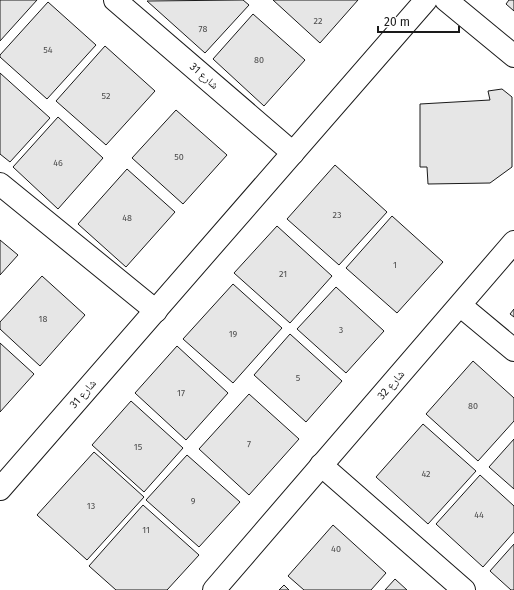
<svg xmlns="http://www.w3.org/2000/svg" width="514" height="590" font-family="'Fira Sans','Noto Naskh Arabic',sans-serif">
<rect width="100%" height="100%" fill="#fff"/>
<!-- building -->
<g fill="#e6e6e6" stroke="#1a1a1a">
<polygon points="0,0 37,0 0,41"/>
<polygon points="243,0 249,5 205,53 147,1"/>
<polygon points="273,0 358,0 320,43"/>
<polygon points="509,0 514,0 514,11 506,4"/>
<polygon points="48,2 96,45 47,99 0,57 0,55"/>
<polygon points="253,14 305,60 264,106 213,59"/>
<polygon points="105,46 155,91 106,145 56,101"/>
<polygon points="0,73 50,118 10,162 0,154"/>
<polygon points="502,89 512,97 512,167 490,183 428,184 427,167 420,167 420,104 490,100 488,91"/>
<polygon points="176,110 227,155 183,204 132,158"/>
<polygon points="58,117 103,158 58,209 13,167"/>
<polygon points="335,165 387,212 339,265 287,219"/>
<polygon points="127,169 175,212 126,267 78,224"/>
<polygon points="392,216 443,262 397,313 346,268"/>
<polygon points="277,226 332,276 290,323 234,273"/>
<polygon points="0,240 18,255 0,275"/>
<polygon points="42,276 85,315 40,366 0,329 0,322"/>
<polygon points="233,284 282,328 233,383 183,339"/>
<polygon points="336,287 384,331 346,373 297,329"/>
<polygon points="514,309 514,317 510,314"/>
<polygon points="290,334 342,381 306,422 254,375"/>
<polygon points="0,343 34,374 0,412"/>
<polygon points="177,346 228,393 186,440 135,393"/>
<polygon points="473,361 514,398 514,421 478,461 426,414"/>
<polygon points="249,394 299,439 249,495 199,449"/>
<polygon points="131,401 183,448 144,492 92,445"/>
<polygon points="423,424 476,471 428,524 376,477"/>
<polygon points="514,439 514,489 489,467"/>
<polygon points="94,452 144,497 87,560 37,515"/>
<polygon points="187,455 240,502 199,547 146,500"/>
<polygon points="480,475 514,506 514,532 483,567 436,524"/>
<polygon points="143,505 199,555 167,590 116,590 89,566"/>
<polygon points="333,525 386,573 371,590 304,590 288,576"/>
<polygon points="514,544 514,590 511,590 490,571"/>
<polygon points="395,579 407,590 385,590"/>
<polygon points="284,585 289,590 279,590"/>
</g>
<g fill="none" stroke-linecap="round" stroke-linejoin="round">
<!-- minor casing -->
<g stroke="#1a1a1a" stroke-width="24">
<g id="minor">
<polyline points="115,0 293,153"/>
<polyline points="446,0 514,56"/>
<polyline points="0,184 156,311"/>
<polyline points="461,306 514,350"/>
<polyline points="321,465 464,590"/>
<polyline points="0,489 426,0"/>
<polyline points="214,590 514,242"/>
</g>
</g>
<!-- minor -->
<use href="#minor" stroke="#fff" stroke-width="22"/>
</g>
<g text-anchor="middle" dominant-baseline="central" stroke-width="3" stroke-linejoin="round" paint-order="stroke">
<!-- number labels -->
<g font-size="9" fill="#4d4d4d">
<text x="318" y="21">22</text>
<text x="203" y="29">78</text>
<text x="48" y="50">54</text>
<text x="259" y="60">80</text>
<text x="106" y="96">52</text>
<text x="179" y="157">50</text>
<text x="58" y="163">46</text>
<text x="337" y="215">23</text>
<text x="127" y="218">48</text>
<text x="395" y="265">1</text>
<text x="283" y="274">21</text>
<text x="43" y="319">18</text>
<text x="341" y="330">3</text>
<text x="233" y="334">19</text>
<text x="298" y="378">5</text>
<text x="181" y="393">17</text>
<text x="473" y="406">80</text>
<text x="249" y="444">7</text>
<text x="138" y="447">15</text>
<text x="426" y="474">42</text>
<text x="193" y="501">9</text>
<text x="91" y="506">13</text>
<text x="479" y="515">44</text>
<text x="146" y="530">11</text>
<text x="336" y="549">40</text>
</g>
<!-- street labels -->
<g font-size="11" fill="#1a1a1a" stroke="#fff">
<text transform="translate(204 76) rotate(41)">شارع 31</text>
<text transform="translate(391 385) rotate(-49)">شارع 32</text>
<text transform="translate(83 394) rotate(-49)">شارع 31</text>
</g>
</g>
<!-- scale -->
<path d="M378 26v6h81v-6" fill="none" stroke="#1a1a1a" stroke-width="2"/>
<text x="384" y="26" font-size="12" fill="#1a1a1a" stroke="#ffffff" stroke-width="3" paint-order="stroke">20 m</text>
</svg>
